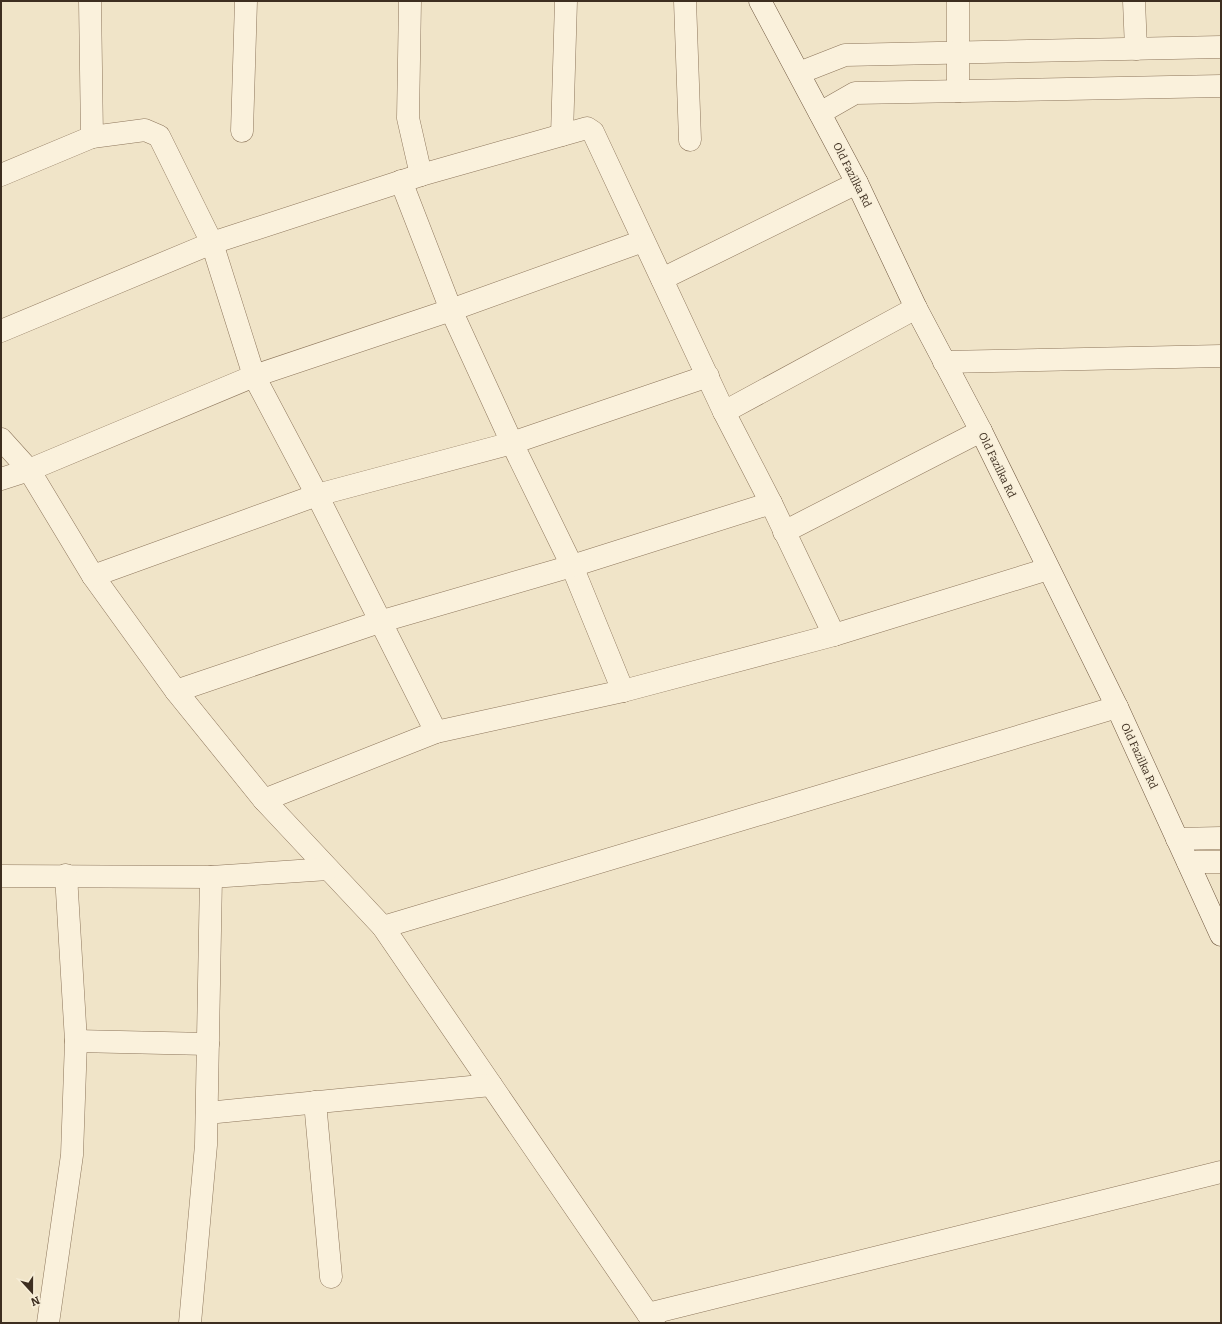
<svg xmlns="http://www.w3.org/2000/svg" width="1222" height="1324" font-family="Bitter,serif">
<rect width="100%" height="100%" fill="#f0e4c8"/>
<g fill="none" stroke-linecap="round" stroke-linejoin="round">
<!-- minor casing -->
<g stroke="#8d765c" stroke-width="23">
<g id="minor">
<polyline points="410,1 408,118 421,175"/>
<polyline points="685,1 690,140"/>
<polyline points="958,1 958,91"/>
<polyline points="1134,1 1136,49"/>
<polyline points="799,73 845,55 1221,47"/>
<polyline points="820,113 855,93 1221,86"/>
<polyline points="242,131 246,1"/>
<polyline points="562,135 566,1"/>
<polyline points="92,137 145,130 159,136 212,243 254,376 317,495 436,732"/>
<polyline points="1,175 92,137 90,1"/>
<polyline points="401,181 451,310 512,443 572,566 623,691"/>
<polyline points="662,279 857,183"/>
<polyline points="1,331 212,243 421,175 587,128 593,132 724,412 771,503 834,635"/>
<polyline points="944,362 1221,356"/>
<polyline points="724,412 916,308"/>
<polyline points="1,439 29,470 93,576 176,691 264,800 383,927 654,1323"/>
<polyline points="1,479 29,470 254,376 451,310 643,241"/>
<polyline points="784,532 981,431"/>
<polyline points="93,576 317,495 512,443 708,376"/>
<polyline points="176,691 379,622 572,566 771,503"/>
<polyline points="264,800 436,732 623,691 834,635 1048,569"/>
<polyline points="1177,839 1221,838"/>
<polyline points="1188,862 1221,862"/>
<polyline points="1,876 211,877 328,869"/>
<polyline points="383,927 1117,707"/>
<polyline points="76,1041 208,1044"/>
<polyline points="315,1102 331,1277"/>
<polyline points="207,1113 491,1085"/>
<polyline points="648,1314 1221,1172"/>
<polyline points="48,1323 72,1155 76,1041 66,875"/>
<polyline points="190,1323 206,1145 211,877"/>
</g>
</g>
<!-- secondary casing -->
<g stroke="#6f573f" stroke-width="23">
<polyline id="secondary" points="760,1 857,183 916,308 981,431 1117,707 1221,935"/>
</g>
<!-- minor -->
<use href="#minor" stroke="#faf1dc" stroke-width="22"/>
<!-- secondary -->
<use href="#secondary" stroke="#faf1dc" stroke-width="22"/>
</g>
<g text-anchor="middle" dominant-baseline="central" stroke-width="3" stroke-linejoin="round" paint-order="stroke">
<!-- street labels -->
<g font-size="11" fill="#3d2e20" stroke="#f7eed8">
<text transform="translate(852 175) rotate(63)">Old Fazilka Rd</text>
<text transform="translate(997 465) rotate(64)">Old Fazilka Rd</text>
<text transform="translate(1139 756) rotate(65)">Old Fazilka Rd</text>
</g>
</g>
<!-- border -->
<rect width="1222" height="1324" fill="none" stroke="#3d2e20" stroke-width="4"/>
<!-- north arrow -->
<g transform="translate(32 1292) rotate(159)" stroke="#f7eed8" stroke-width="3" paint-order="stroke">
<path d="M0-3L7 15L0 10L-7 15Z" fill="#3d2e20"/>
<text y="-6" font-size="11" font-weight="bold" text-anchor="middle" fill="#3d2e20">N</text>
</g>
</svg>
